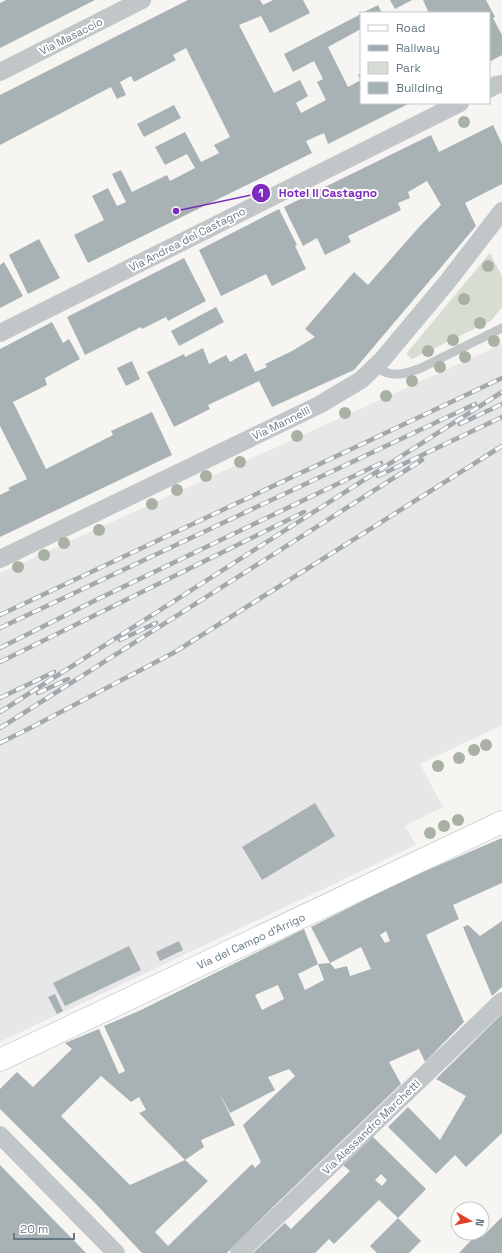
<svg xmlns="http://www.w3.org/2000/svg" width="502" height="1253" font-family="'Space Grotesk',sans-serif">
<rect width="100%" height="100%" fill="#f6f5f2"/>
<!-- built -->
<polygon fill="#e6e7e6" points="502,344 502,725 420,764 443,807 405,826 416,845 0,1042 0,573"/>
<!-- green -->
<polygon fill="#d8ddd3" points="490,253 502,276 502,307 491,321 412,359 406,354"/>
<!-- building -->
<g fill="#a8b2b5" fill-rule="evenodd">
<polygon points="6,0 95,0 0,48 0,3"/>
<polygon points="188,0 260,0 263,5 273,0 303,0 310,13 270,33 261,16 239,25 274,93 300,80 308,96 296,103 301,113 326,100 317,82 323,79 314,61 293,72 284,54 361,14 361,29 328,47 348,87 361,80 358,75 361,73 361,103 410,103 328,144 324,133 306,141 312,153 88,263 74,235 104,220 92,196 108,188 117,206 126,202 112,174 121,170 132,192 167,175 170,181 195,168 187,154 165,165 155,147 185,132 201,162 219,153 214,145 230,137 186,48 173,55 176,60 134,82 131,76 120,82 126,95 117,99 111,87 0,145 0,95"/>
<polygon points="390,0 412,0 395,9"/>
<polygon points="423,0 486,0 495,17 493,18 502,35 502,55 489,62 489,13 429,13"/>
<polygon points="378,5 382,13 362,13"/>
<polygon points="174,105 181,118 144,137 137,124"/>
<polygon points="493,125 502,144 502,184 465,203 476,226 354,370 272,407 259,381 208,405 210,409 174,427 147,372 184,354 185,357 203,348 209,364 226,355 230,362 246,353 255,372 267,367 265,364 292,351 315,337 305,329 354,272 368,285 420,226 441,205 427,181 408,192 410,198 398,203 401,210 348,236 351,242 325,255 317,238 303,246 284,207 431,135 439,152"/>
<polygon points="279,209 297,245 295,246 306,269 272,286 266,274 221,296 199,250"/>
<polygon points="39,239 60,278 28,294 9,255"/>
<polygon points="184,258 206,301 168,321 166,317 142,329 141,327 85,355 67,317"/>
<polygon points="4,262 23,296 0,308 0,265"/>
<polygon points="216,307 224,322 179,346 171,331"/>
<polygon points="52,322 63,343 69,339 80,359 45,378 47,385 13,402 46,469 113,435 111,431 152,412 172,455 0,537 0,495 10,490 8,488 27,479 0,426 0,349"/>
<polygon points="132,361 140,379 126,386 117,368"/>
<polygon points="315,803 335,836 262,880 242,847"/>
<path d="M502,838V883L453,905L459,919L426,935L464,1022L425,1062L419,1049L389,1062L401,1084L274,1206L227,1253H142L94,1202L0,1109V1089L17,1072L33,1087L72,1049L65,1043L99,1029L119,1074L125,1071L104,1026L141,1010L304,929L318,964L298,974L305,990L324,980L318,964L330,963L335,969L347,966L350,976L371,969L361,947L330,963L311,927L402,881ZM386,931L390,941L385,943L380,935ZM278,985L284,999L262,1010L255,995ZM289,1069L295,1076L243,1125L261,1162L255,1168L252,1164L168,1246L155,1232L208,1181L185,1160L130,1185L61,1116L101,1076L131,1102L139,1097L146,1110L139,1113L185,1160L204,1147L201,1140L235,1125L218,1091L230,1113L275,1090L268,1077Z"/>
<polygon points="502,921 502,987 492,996 463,927 468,925 480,936"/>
<polygon points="179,941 183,950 160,961 156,952"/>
<polygon points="129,946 141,970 65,1006 53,983"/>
<polygon points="55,994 63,1011 57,1014 48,997"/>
<polygon points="502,1014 502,1133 466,1167 455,1155 436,1174 388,1127 408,1107 440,1140 466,1096 436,1079"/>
<path d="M372,1136L426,1189L398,1218L379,1200L334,1244L329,1239L315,1253H253L285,1223L291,1229L350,1171L343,1165ZM381,1174L387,1180L382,1186L375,1180Z"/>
<polygon points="0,1165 86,1253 0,1253"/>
<polygon points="502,1217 502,1253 459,1253 478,1233 482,1237"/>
<polygon points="398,1218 421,1241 409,1253 377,1253 370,1246"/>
</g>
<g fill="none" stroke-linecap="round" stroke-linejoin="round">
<!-- secondary casing -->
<g stroke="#b3babd" stroke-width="23">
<polyline id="secondary" points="0,1060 502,822"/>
</g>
<!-- lane -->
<path stroke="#c1c6c8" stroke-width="9" d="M375,367C392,378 403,375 421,368L502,328"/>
<!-- street -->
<g stroke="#c1c6c8" stroke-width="18">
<polyline points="0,72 142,0"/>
<polyline points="489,89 496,85 502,84"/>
<polyline points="0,333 460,103"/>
<polyline points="0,559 319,405 361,380 382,360 448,281 502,211"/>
<polyline points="0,1135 116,1253"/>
<polyline points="239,1253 502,1001"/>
</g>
<!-- secondary -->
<use href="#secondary" stroke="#fff" stroke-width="22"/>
<!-- rail casing -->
<g stroke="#a2a9ad" stroke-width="4.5">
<g id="rail">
<polyline points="460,424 502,404"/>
<polyline points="378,476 502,417"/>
<polyline points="0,615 502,378"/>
<polyline points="0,628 475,404"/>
<polyline points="120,640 156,623"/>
<polyline points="0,648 98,599 381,463"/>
<polyline points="0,662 304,512"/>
<polyline points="38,693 68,679"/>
<polyline points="0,698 54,672"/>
<polyline points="0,712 502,392"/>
<polyline points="0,728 422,460"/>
<polyline points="0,743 36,725 175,652 502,446"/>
</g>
</g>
<!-- rail -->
<use href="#rail" stroke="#fff" stroke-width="3" stroke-dasharray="9" stroke-linecap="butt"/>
</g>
<!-- trees -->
<g fill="#a9b1a4">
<circle cx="464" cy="122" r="6"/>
<circle cx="488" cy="266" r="6"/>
<circle cx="464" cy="299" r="6"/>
<circle cx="480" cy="323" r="6"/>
<circle cx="453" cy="340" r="6"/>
<circle cx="494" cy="341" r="6"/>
<circle cx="428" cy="351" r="6"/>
<circle cx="465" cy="357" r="6"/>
<circle cx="440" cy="367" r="6"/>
<circle cx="412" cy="381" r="6"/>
<circle cx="386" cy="396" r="6"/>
<circle cx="345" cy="413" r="6"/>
<circle cx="297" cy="436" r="6"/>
<circle cx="240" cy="462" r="6"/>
<circle cx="206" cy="476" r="6"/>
<circle cx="177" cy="490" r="6"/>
<circle cx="152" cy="504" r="6"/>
<circle cx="99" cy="530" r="6"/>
<circle cx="64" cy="543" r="6"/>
<circle cx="44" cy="555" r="6"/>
<circle cx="18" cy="567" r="6"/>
<circle cx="486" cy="745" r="6"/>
<circle cx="474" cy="750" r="6"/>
<circle cx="459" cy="758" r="6"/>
<circle cx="438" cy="766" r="6"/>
<circle cx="458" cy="820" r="6"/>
<circle cx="444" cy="826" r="6"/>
<circle cx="430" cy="833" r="6"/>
</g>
<g text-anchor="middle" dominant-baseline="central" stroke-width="4" stroke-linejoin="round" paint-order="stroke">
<!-- street labels -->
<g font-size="11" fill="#657983" stroke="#fff">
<text transform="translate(71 36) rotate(-27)">Via Masaccio</text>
<text transform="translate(187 239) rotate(-27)">Via Andrea del Castagno</text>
<text transform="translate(281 423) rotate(-26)">Via Mannelli</text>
<text transform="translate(251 941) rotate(-25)">Via del Campo d'Arrigo</text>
<text transform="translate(371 1127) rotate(-44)">Via Alessandro Marchetti</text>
</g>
</g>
<!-- callouts -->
<path fill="none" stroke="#7b2cbf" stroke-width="1.5" d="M176 211L261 193"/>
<g fill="#7b2cbf" stroke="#fff" stroke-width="1.5">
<circle cx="176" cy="211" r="4"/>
<circle cx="261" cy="193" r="10"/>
</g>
<g font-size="12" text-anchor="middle" font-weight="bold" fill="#fff">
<text x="261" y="197">1</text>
</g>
<g font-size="12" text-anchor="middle" font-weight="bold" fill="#7b2cbf" stroke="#fff" stroke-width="4" stroke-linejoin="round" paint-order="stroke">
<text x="328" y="197">Hotel Il Castagno</text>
</g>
<!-- legend -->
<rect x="360" y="12" width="130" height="92" fill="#ffffff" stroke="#c1c9cd"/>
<rect x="368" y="25" width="20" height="6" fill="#ffffff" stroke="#c1c9cd"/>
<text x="396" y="32" font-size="12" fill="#657983">Road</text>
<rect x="368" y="45" width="20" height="6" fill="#a2a9ad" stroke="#c1c9cd"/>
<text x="396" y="52" font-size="12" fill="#657983">Railway</text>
<rect x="368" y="62" width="20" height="12" fill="#d8ddd3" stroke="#c1c9cd"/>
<text x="396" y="72" font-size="12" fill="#657983">Park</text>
<rect x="368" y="82" width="20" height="12" fill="#a8b2b5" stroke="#c1c9cd"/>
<text x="396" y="92" font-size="12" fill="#657983">Building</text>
<!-- north arrow -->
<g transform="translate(470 1221) rotate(99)"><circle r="19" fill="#ffffff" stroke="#c1c9cd"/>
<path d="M0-3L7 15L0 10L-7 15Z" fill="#e23e25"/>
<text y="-6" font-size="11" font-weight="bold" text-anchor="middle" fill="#657983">N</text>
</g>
<!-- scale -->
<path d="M14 1233v6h60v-6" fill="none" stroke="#657983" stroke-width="2"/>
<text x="20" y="1233" font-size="12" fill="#657983" stroke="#ffffff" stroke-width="3" paint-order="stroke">20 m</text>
</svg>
